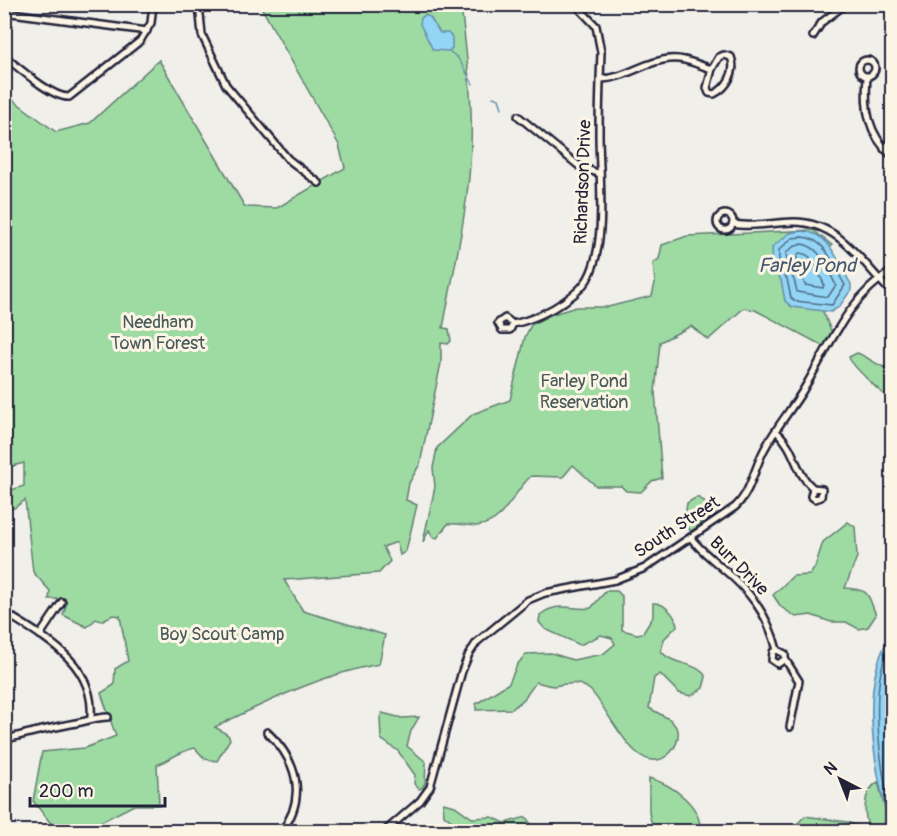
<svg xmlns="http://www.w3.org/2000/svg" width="897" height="836" font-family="Pangolin,sans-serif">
<rect width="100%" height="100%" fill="#f0efe9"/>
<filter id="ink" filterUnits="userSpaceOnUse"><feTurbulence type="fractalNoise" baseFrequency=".0167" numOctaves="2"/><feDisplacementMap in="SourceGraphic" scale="12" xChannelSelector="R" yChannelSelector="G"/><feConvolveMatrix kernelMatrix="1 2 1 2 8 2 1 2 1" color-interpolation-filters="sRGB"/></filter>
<g filter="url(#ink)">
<!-- green -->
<g fill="#9edba3" stroke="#607e6f" stroke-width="1.5">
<path d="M260,5H461C466,51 473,99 471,146C469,207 454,268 443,328L449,329L451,341L448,344L441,343V363L420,464L409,483L406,500L417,505L406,551L400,555L397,542L383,547L390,561L379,573L284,580L303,611L385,635L379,664C320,675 269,701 215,727L228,735L230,739L217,761L205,759L195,748C180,751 171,759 157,765L159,805H134L83,831H57L33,801L42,752L85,748L116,736L101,693L114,685L115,669L128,661L120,616L113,615L101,621L96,619L87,627L63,615L66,605L58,599H49L50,591L33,572L25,500L14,508L5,510V492L24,486V463L5,468V94L56,132L90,123L159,60L245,207L277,208L345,168L339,145Z"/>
<path d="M813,230L832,245L827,251L820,305L832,333L825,347L755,310L744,308L708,340L691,326L660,342L655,392L662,478L652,481L641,492L626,491L621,486H596L573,465L563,477L531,476C512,493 505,523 477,526C467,526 457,523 448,524L437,538L433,537L429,530L423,542L435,487L433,468L437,448L473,414L510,400L525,337L531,325L550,315L576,307H608L652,296L655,283L653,263L659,259L662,245L687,236Z"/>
<path d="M857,353C869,357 879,368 892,369V400C886,398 850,364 849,357Z"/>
<path d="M697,497L704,501C708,515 704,524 691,531L684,524L687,503Z"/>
<path d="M848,522L855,527L857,557L845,588C872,590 867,594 876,615L868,627L859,629L846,622H831L811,615L796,617L781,607L773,595L793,576L810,575L815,567L823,542Z"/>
<path d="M606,591H617L622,596V630L637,634L643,633L653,617V603C664,602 676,615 677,626L664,639L661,651C672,666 697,661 706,677L703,688L691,696L679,693L660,674L654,678L649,708L671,720L678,730C679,739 677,745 671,752C638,786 608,706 590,690C578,680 567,684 554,686C548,686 542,683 536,682L524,699L512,709L476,710V704L509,683L517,665L526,654L551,653L573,660L603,654L615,644L612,638L601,635L580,645L545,629L539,622L540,615C559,600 574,611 591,608Z"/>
<polygon points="382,713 402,718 419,717 411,731 407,746 426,762 425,783 422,788 419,789 414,784 415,775 398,751 381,739 380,718"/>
<path d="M649,778C671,784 702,805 700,831H658L653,829L649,813Z"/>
<path d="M878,782L891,831H870C863,816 862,791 878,782Z"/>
<polygon points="443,803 455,806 472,818 492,817 505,823 526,817 535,830 465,831 444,815"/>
<polygon points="805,816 847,822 858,826 854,831 790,831"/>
</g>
<!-- water -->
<g fill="#93d5f5" stroke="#668dab" stroke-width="1.5">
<polygon points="425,15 430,17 440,33 448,33 452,37 452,48 449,51 433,50 420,24 421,18"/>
<path d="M802,231C832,233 837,262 851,284V290L839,307L831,312L792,307L785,301L781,280L773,268L772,247L790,233Z"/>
<path d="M892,634V831L891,832C876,776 856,683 892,634Z"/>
</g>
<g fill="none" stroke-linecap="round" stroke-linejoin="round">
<!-- shore -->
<g stroke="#4f6a85" stroke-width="1.5">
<path d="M802,237C828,239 833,267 845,285L832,305L795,301L791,298L787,279L779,266V250L792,238Z"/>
<path d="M802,244C822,247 827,270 836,285L828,297L797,292C795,278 787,267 786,253L793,247Z"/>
<path d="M799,253C816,254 817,272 824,284L823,288L805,285L796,260Z"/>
<path d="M892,644C866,681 881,773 892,815"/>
<polyline points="892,660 885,699 892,785"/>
</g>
<!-- stream -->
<g stroke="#668dab" stroke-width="1.5">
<polyline points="449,51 458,58 473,84"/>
<polyline points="493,97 499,99 502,108"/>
</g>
<!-- minor casing -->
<g stroke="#22223b" stroke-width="10">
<g id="minor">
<polyline points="199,4 202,35 226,85 288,159 319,183"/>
<polyline points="4,12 147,31"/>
<polyline points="813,36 822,22 846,4"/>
<path d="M4,56C18,67 52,98 69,97L140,41L151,23L153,4"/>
<circle cx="867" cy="68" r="8"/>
<path d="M867,77C864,109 868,134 892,156"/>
<path d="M600,79C625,79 645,61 669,59C684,57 698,65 712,69L707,88L709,93L714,94C727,88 737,71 731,57L724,55L719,57L712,69"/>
<polyline points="518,116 579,166 600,174"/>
<polyline points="884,149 892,141"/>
<circle cx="725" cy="222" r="8"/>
<path d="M733,224C752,228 774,222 794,222C840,222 863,264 892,293"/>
<path d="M513,324L505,318L498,323L502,330H510L513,324C537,319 573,301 587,280C608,245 599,174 599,134C599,107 600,79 601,52L596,26L575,4"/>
<path d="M776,431C797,450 794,472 813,488L811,496L815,499L821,497L822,489L813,488"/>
<path d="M691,538C699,549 711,558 721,567C749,590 768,614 777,650L773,652L772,660L778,664L785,659V654L777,650"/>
<path d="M4,612C43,637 95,662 91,717"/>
<polyline points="40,635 62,602"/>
<polyline points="785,659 799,681 790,727"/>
<path d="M267,732C297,760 308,797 281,832"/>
<path d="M4,740C30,732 55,727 81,722C91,720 97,717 108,717"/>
<path d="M384,832L420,801L430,787L462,671L469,654L477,642L528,600L545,593L615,580L645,568L735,507C751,492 754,469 764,450C775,429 790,411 802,392C829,348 847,298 892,271"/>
</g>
</g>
<!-- minor -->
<use href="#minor" stroke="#fcf5e5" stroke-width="5"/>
</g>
</g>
<g text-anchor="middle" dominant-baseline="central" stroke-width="6" stroke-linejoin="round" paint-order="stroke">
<!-- street labels -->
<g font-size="18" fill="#22223b" stroke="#fcf5e5">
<text transform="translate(583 182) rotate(-88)">Richardson Drive</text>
<text transform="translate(677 527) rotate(-33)">South Street</text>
<text transform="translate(739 566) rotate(45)">Burr Drive</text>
</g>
<!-- park labels -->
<g font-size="18" fill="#475a5a" stroke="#fcf5e5">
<text x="158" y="322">Needham<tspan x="158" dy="21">Town Forest</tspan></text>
<text x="584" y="381">Farley Pond<tspan x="584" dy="21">Reservation</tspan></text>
<text x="222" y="634">Boy Scout Camp</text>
</g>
<!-- water labels -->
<g font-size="20" font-style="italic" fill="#445873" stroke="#fcf5e5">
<text x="807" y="265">Farley Pond</text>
</g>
</g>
<!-- margin -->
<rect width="897" height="836" fill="none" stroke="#fcf5e5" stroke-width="24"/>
<rect x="12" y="12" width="873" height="812" fill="none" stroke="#22223b" stroke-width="2" filter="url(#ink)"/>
<!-- north arrow -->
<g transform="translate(840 779) rotate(318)" stroke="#fcf5e5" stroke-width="4.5" paint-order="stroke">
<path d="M0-4.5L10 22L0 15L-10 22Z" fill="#22223b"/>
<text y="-9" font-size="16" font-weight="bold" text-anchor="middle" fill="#22223b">N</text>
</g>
<!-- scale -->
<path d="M30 797v9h135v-9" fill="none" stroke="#22223b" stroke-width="3"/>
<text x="39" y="797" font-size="18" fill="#22223b" stroke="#fcf5e5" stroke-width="4.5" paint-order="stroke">200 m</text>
</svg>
